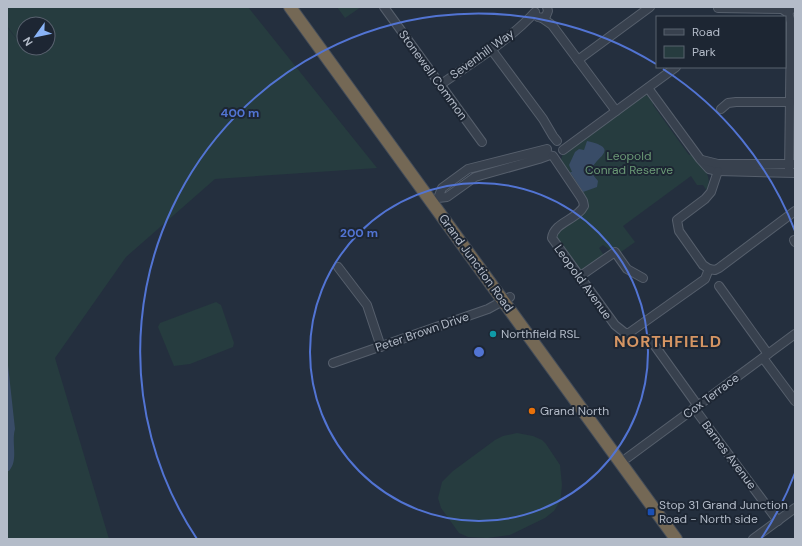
<svg xmlns="http://www.w3.org/2000/svg" width="802" height="546" font-family="'DM Sans',sans-serif">
<rect width="100%" height="100%" fill="#242f3e"/>
<!-- green -->
<g fill="#263c3f" fill-rule="evenodd">
<path d="M7,7H248L377,168L215,179L126,257L55,358L109,539H7V27L29,55L7,26ZM24,24H48V48H24Z"/>
<polygon points="337,7 361,7 345,18"/>
<path d="M644,94L648,96L653,103V105L689,155H692C702,169 713,172 707,191L703,185H697L691,176L623,226L635,242L621,252L617,247L610,250L603,245L599,248L603,254V256L584,271L580,272L555,236L556,233L585,208L561,160L563,153Z"/>
<polygon points="216,302 221,305 234,343 233,347 190,364 174,366 158,327 160,323"/>
<polygon points="517,433 533,436 542,440 546,444 560,465 562,485 561,495 560,501 554,511 545,518 510,535 487,538 468,537 459,533 441,508 438,498 442,482 453,471 495,440 503,436"/>
</g>
<!-- water -->
<g fill="#394c67">
<path d="M587,141C624,149 591,159 592,171C592,175 596,178 598,181L597,187L583,192L570,172H572L569,165L575,152L579,149L584,150Z"/>
<path d="M7,356L15,429C11,443 19,460 9,471H7Z"/>
</g>
<g fill="none" stroke-linecap="round" stroke-linejoin="round">
<!-- minor casing -->
<g stroke="#565f6c" stroke-width="10">
<g id="minor">
<polyline points="384,7 482,142"/>
<polyline points="718,8 782,9 788,13 791,22 789,172"/>
<polyline points="788,13 793,7"/>
<polyline points="538,17 542,18 546,16 548,11 547,7"/>
<polyline points="542,18 552,25 616,111"/>
<polyline points="491,49 543,119 553,136 557,141"/>
<polyline points="578,60 650,7"/>
<path d="M440,85C471,63 510,40 535,12"/>
<polyline points="648,88 700,159 709,169 718,171 795,173"/>
<polyline points="721,109 728,103 736,102 790,102"/>
<polyline points="547,149 468,169 442,188 438,198 447,197 475,177 539,159 550,155"/>
<polyline points="563,150 676,67"/>
<path d="M553,156L580,196L583,201L584,206C577,220 554,222 552,238L615,325L625,333H629L705,279L709,269L715,270L719,268L795,211"/>
<polyline points="702,160 718,164 794,164"/>
<polyline points="794,240 795,242"/>
<polyline points="338,267 367,305 381,347"/>
<polyline points="709,269 703,265 679,231 677,220 705,199 711,192 718,171"/>
<polyline points="579,277 615,252 627,269 643,278"/>
<polyline points="719,286 768,354"/>
<polyline points="650,339 698,406"/>
<polyline points="763,358 795,401"/>
<polyline points="333,363 488,309 510,297"/>
<polyline points="694,408 778,521"/>
<polyline points="627,458 795,334"/>
<polyline points="753,539 795,508"/>
</g>
</g>
<!-- highway casing -->
<g stroke="#434c59" stroke-width="14">
<polyline id="highway" points="290,7 676,539"/>
</g>
<!-- minor -->
<use href="#minor" stroke="#38414e" stroke-width="8"/>
<!-- highway -->
<use href="#highway" stroke="#746855" stroke-width="12"/>
</g>
<!-- distance rings -->
<g fill="none" stroke="#5274d3" stroke-width="2">
<circle cx="479" cy="352" r="169"/>
<path d="M795 473A338 338 0 0 1 761 539M197 539A338 338 0 0 1 656 64M663 69A338 338 0 0 1 795 231"/>
</g>
<!-- markers -->
<circle fill="#0f9aa8" stroke="#1d2633" stroke-width="1.5" cx="493" cy="334" r="4"/>
<circle fill="#e8710a" stroke="#1d2633" stroke-width="1.5" cx="532" cy="411" r="4"/>
<rect fill="#1a4fb4" stroke="#1d2633" stroke-width="1.5" x="647" y="508" width="8" height="8" rx="2"/>
<g text-anchor="middle" dominant-baseline="central" stroke-width="4" stroke-linejoin="round" paint-order="stroke">
<!-- street labels -->
<g font-size="12" fill="#b4bcc9" stroke="#1d2633">
<text transform="translate(482 54) rotate(-36)">Sevenhill Way</text>
<text transform="translate(433 75) rotate(54)">Stonewell Common</text>
<text transform="translate(476 263) rotate(54)">Grand Junction Road</text>
<text transform="translate(583 282) rotate(54)">Leopold Avenue</text>
<text transform="translate(422 332) rotate(-19)">Peter Brown Drive</text>
<text transform="translate(711 396) rotate(-37)">Cox Terrace</text>
<text transform="translate(729 455) rotate(53)">Barnes Avenue</text>
</g>
<!-- park labels -->
<g font-size="12" fill="#6b9a76" stroke="#1d2633">
<text x="629" y="156">Leopold<tspan x="629" dy="14">Conrad Reserve</tspan></text>
</g>
<!-- poi labels -->
<g font-size="12" fill="#b4bcc9" stroke="#1d2633" text-anchor="start">
<text x="501" y="334">Northfield RSL</text>
<text x="540" y="411">Grand North</text>
<text x="659" y="505">Stop 31 Grand Junction<tspan x="659" dy="14">Road - North side</tspan></text>
</g>
<!-- district labels -->
<g font-size="16" font-weight="bold" letter-spacing="1" fill="#d59563" stroke="#1d2633">
<text x="668" y="341">NORTHFIELD</text>
</g>
</g>
<circle cx="479" cy="352" r="6" fill="#5274d3" stroke="#1d2633" stroke-width="2"/>
<g font-size="12" text-anchor="middle" font-weight="bold" fill="#5274d3" stroke="#1d2633" stroke-width="4" stroke-linejoin="round" paint-order="stroke">
<text x="240" y="117">400 m</text>
<text x="359" y="237">200 m</text>
</g>
<!-- border -->
<rect width="802" height="546" fill="none" stroke="#b4bcc9" stroke-width="16"/>
<!-- legend -->
<rect x="656" y="16" width="130" height="52" fill="#1d2633" stroke="#59626f"/>
<rect x="664" y="29" width="20" height="6" fill="#38414e" stroke="#59626f"/>
<text x="692" y="36" font-size="12" fill="#b4bcc9">Road</text>
<rect x="664" y="46" width="20" height="12" fill="#263c3f" stroke="#59626f"/>
<text x="692" y="56" font-size="12" fill="#b4bcc9">Park</text>
<!-- north arrow -->
<g transform="translate(36 36) rotate(237)"><circle r="19" fill="#1d2633" stroke="#59626f"/>
<path d="M0-3L7 15L0 10L-7 15Z" fill="#8ab4f8"/>
<text y="-6" font-size="11" font-weight="bold" text-anchor="middle" fill="#b4bcc9">N</text>
</g>
</svg>
